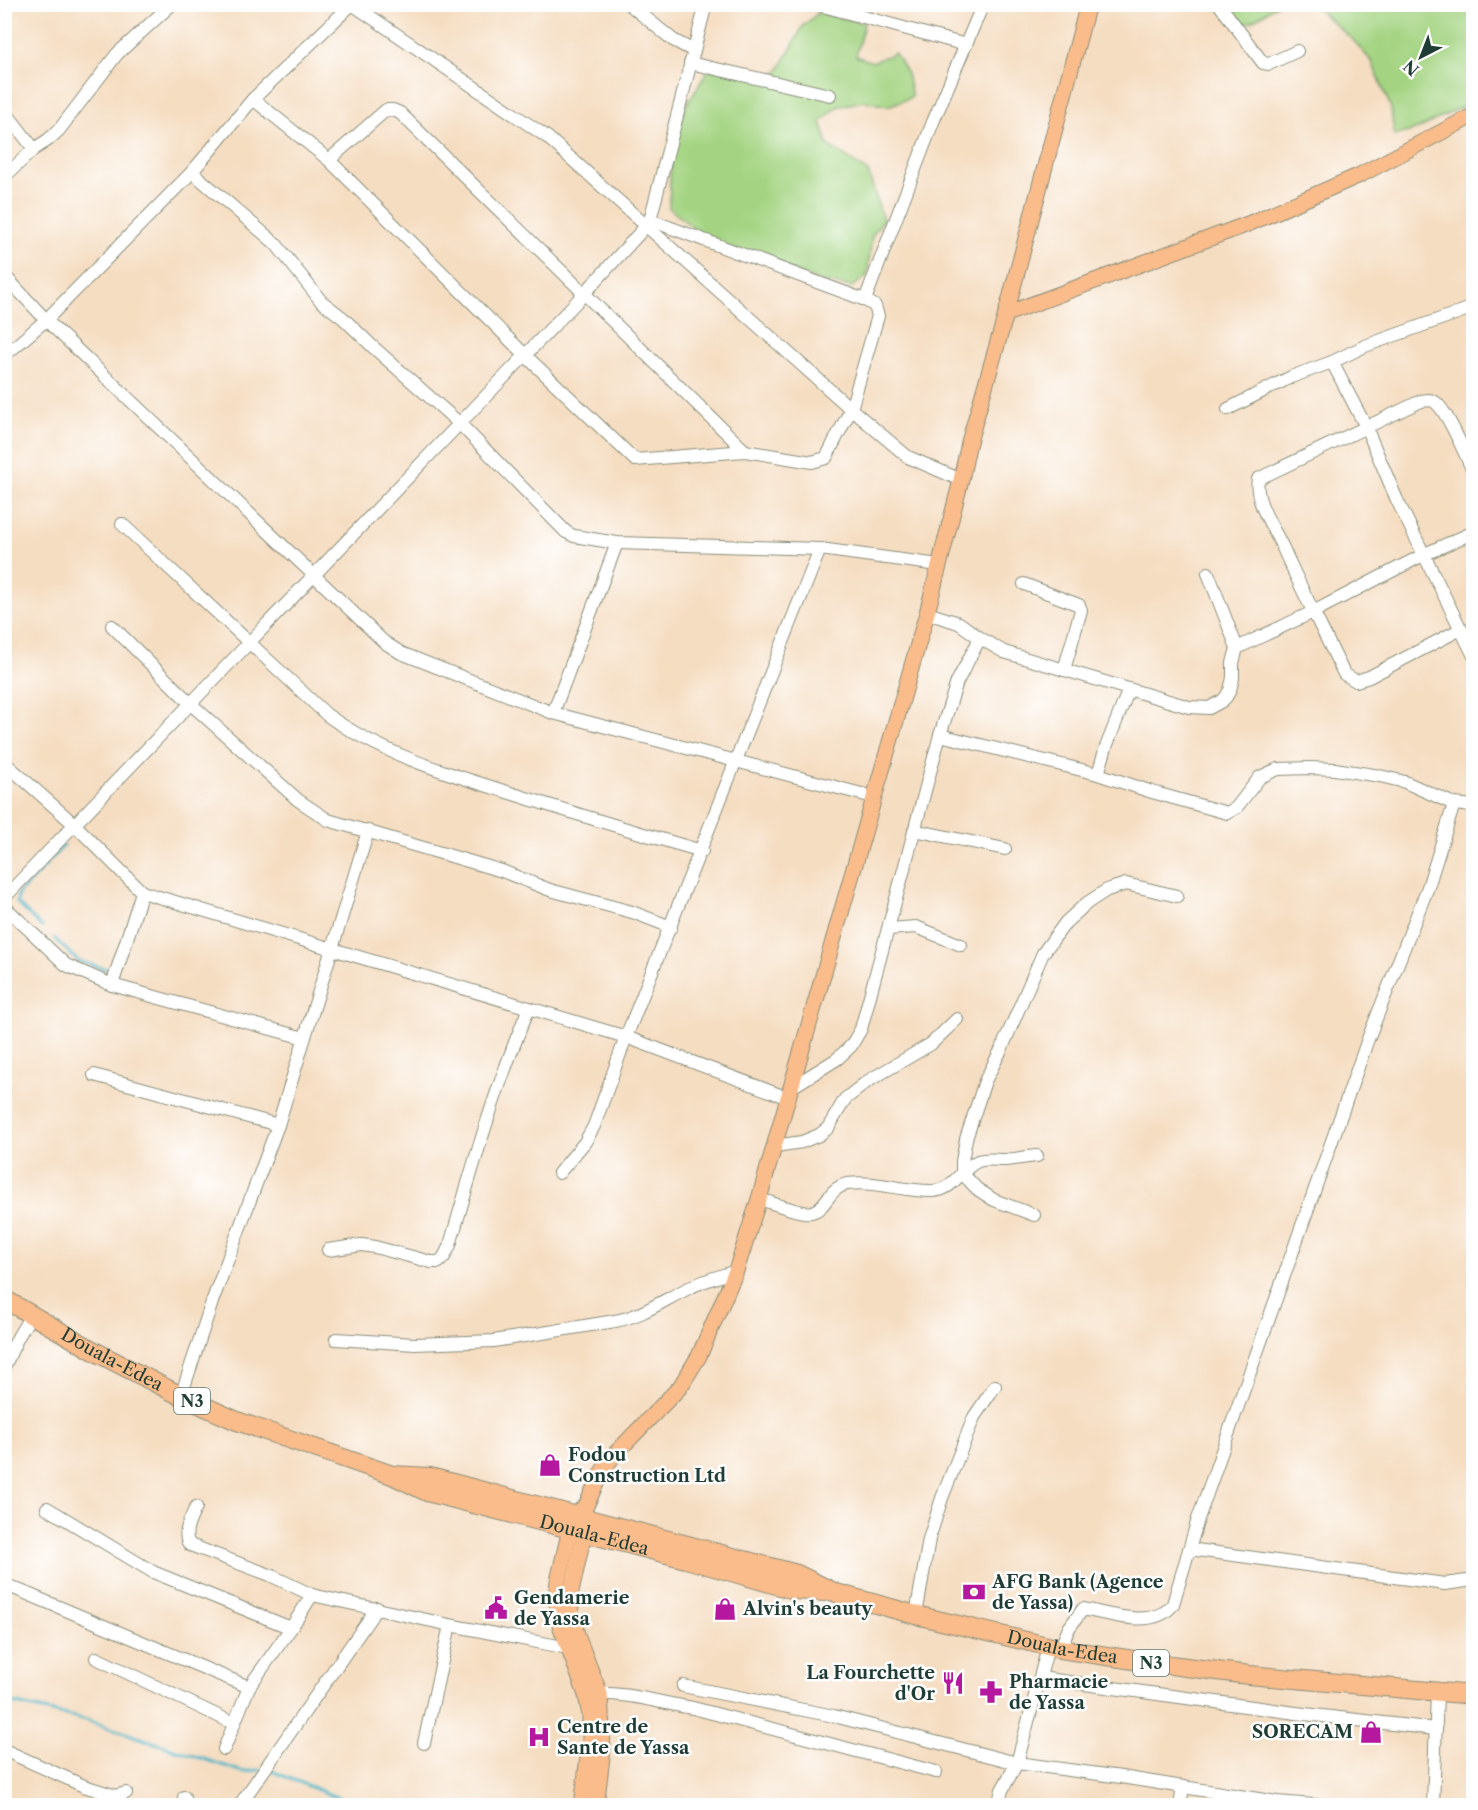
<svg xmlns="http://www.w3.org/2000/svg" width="1478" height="1810" font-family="'Libre Caslon Text',serif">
<rect width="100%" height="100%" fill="#fff"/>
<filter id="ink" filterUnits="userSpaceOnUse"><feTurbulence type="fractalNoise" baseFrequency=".0167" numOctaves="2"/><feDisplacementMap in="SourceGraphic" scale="12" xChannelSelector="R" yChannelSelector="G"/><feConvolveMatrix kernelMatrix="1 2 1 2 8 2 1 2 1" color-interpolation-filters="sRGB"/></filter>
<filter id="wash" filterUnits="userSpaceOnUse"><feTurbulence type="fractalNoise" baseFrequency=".008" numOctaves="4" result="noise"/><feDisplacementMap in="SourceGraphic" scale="24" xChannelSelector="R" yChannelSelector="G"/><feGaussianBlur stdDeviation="1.35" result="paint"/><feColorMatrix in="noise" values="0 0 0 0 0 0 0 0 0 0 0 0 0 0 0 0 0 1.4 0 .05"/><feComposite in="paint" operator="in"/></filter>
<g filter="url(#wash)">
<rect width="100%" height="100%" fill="#f5ddc1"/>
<!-- green -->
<g fill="#a4d482" stroke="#62885b" stroke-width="1.5">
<polygon points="1224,5 1277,5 1251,22 1238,23"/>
<polygon points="1313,5 1473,5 1473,101 1418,129 1394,136 1391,108 1372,62 1355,42"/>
<polygon points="818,13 864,23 856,56 872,62 895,53 907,74 912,97 888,106 864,101 839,106 821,121 828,145 868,172 883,220 872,236 867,276 852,287 822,282 707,239 669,208 671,158 686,105 709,69 756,78 778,72 803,26"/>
</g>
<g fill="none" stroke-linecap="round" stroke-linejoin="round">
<!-- stream -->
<g stroke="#4bb6c8" stroke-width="3">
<polyline points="50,860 64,845"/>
<polyline points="42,927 17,903 18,894 47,864"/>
<polyline points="54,938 78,961 109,970"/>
<polyline points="4,1701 83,1719 243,1772 259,1770"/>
<polyline points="269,1770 346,1801 370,1806"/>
<polyline points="508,1806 514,1806"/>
</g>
</g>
</g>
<g filter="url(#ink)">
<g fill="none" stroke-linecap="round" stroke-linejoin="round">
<!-- minor casing -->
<g stroke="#8a8d7a" stroke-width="14">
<g id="minor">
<polyline points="352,4 547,137 851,409 908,457 961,480"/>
<polyline points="629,4 673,40 694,51"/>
<polyline points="816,4 966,45"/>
<polyline points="1219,4 1263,63 1269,64 1297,51"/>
<polyline points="690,63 830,95"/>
<polyline points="253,99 329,160 525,355 635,460 745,451 812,462 826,458 851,409 878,316 875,306 865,300 650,220"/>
<polyline points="4,110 34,149"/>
<polyline points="329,160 386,110 393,110 400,113 745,451"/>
<polyline points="192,172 276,244 321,301 343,318 373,347 459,423 566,532 574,536 617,543 820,549 939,565"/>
<polyline points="4,177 34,149 48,140 59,130 117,54 172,4"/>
<polyline points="4,275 46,320 384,642 401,653 553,713 873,797"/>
<polyline points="865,300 933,122 983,4"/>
<polyline points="4,356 46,320 192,172 253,99 352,4"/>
<polyline points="1332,362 1366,427 1397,500 1474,656"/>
<polyline points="1228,409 1291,377 1332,362 1365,346 1474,307"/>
<path d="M122,524L327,715C380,753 443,772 504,791C570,812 635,832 702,851"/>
<polyline points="1024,584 1079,605 1081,610 1064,670"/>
<polyline points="927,613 959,623 980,638 1004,652 1189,707 1209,708 1222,701 1226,697 1230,690 1233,678 1233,663 1237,648 1208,573"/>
<polyline points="112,626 191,704 298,800 328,820 502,871 550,890 632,912 671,927"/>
<path d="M1461,629L1369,677L1356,681L1344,674C1324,632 1302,591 1283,548C1274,528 1254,502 1258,479L1421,401C1427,400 1431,399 1435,402C1448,411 1466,457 1474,473"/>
<polyline points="1237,648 1313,612 1425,554 1474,532"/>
<polyline points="553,713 617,543"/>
<polyline points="940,735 1098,774 1152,792 1227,813 1236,808 1260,777 1278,769 1310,768 1335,769 1380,776 1405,782 1454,804 1474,806"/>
<polyline points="4,762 75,825 142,892 626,1037 788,1098"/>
<polyline points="1098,774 1106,747 1129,689"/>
<polyline points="914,830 1005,849"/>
<polyline points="4,898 583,295 646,226 650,220 706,4"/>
<polyline points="4,906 66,965 112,985 304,1038"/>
<polyline points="889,929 916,927 961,945"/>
<polyline points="112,985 142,892"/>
<polyline points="94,1075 278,1125"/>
<polyline points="792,1087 837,1059 851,1046 861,1029 940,735 957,682 980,638"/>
<polyline points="775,1146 802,1142 819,1135 828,1128 845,1099 868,1081 931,1044 957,1019"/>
<polyline points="559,1173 585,1142 594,1126 626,1037 820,549"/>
<path d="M759,1199C770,1202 804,1215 812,1212C827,1208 828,1188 847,1184C875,1180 905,1192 933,1191C954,1190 960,1169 978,1161C987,1158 996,1160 1005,1160C1016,1159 1026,1157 1037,1156"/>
<polyline points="1034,1215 994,1200 977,1189 962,1173 962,1161 966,1139 985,1081 1001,1050 1043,953 1066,922 1087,903 1107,890 1126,884 1177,896"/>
<path d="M328,1250L362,1245L375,1247L431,1262H439L444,1257L450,1245C473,1165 496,1085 529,1008"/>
<path d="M336,1339L415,1344L494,1341L615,1321C643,1316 665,1299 691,1287C705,1280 721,1276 736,1271"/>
<polyline points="4,1367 18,1337 31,1315"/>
<polyline points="181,1396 212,1302 278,1125 368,831"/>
<path d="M196,1507C191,1518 181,1535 190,1545L270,1575L312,1595L450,1625L568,1648"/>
<polyline points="47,1508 153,1572 291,1628"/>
<polyline points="1189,1549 1445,1584 1474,1580"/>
<polyline points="4,1584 249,1687"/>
<polyline points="916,1615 929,1539 942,1498 974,1417 995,1386"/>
<path d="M1060,1649L1069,1628L1083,1609C1110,1614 1155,1630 1173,1604L1198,1519L1368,1039L1428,887L1454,804"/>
<polyline points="96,1658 233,1723"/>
<polyline points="1040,1678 1296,1713 1436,1729"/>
<polyline points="683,1686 834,1716 1017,1763 1121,1777 1277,1802 1326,1806"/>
<path d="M593,1694C627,1692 660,1703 693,1708L936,1772"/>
<polyline points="424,1743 450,1625"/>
<polyline points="224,1749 249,1687 291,1628 312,1595"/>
<polyline points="4,1750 84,1786 116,1796 126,1793"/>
<polyline points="184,1797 185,1806"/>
<polyline points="239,1806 377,1608"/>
<polyline points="998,1806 1002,1790 1017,1763 1048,1647"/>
<polyline points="1180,1806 1183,1787"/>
<polyline points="1433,1806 1437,1692"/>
</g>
</g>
<!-- major casing -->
<g stroke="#8a8d7a" stroke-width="17">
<g id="major">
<polyline points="1006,314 1248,224 1360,175 1474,115"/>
<polyline points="586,1524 570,1597 571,1613 578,1638 600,1694 603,1749 596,1806"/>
<polyline points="582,1806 590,1740 590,1716 586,1695 560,1625 556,1597 558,1581 573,1516 586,1506 600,1475 613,1456 680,1387 699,1356 736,1271 759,1199 927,613 961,480 969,442 1006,314 1088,4"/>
</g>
</g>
<!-- highway casing -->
<g stroke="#8a8d7a" stroke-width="20">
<g id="highway">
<path id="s1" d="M4,1299L96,1352L181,1396L237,1421L392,1475L427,1492L686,1559L794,1590L825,1592"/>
<path id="s2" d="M392,1475L430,1477L797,1574L836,1593L916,1615L1060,1649L1147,1662L1249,1675L1474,1695"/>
</g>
</g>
<!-- minor -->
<use href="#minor" stroke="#fff" stroke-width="12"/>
<!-- major -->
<use href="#major" stroke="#f9bc8a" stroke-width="15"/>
<!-- highway -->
<use href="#highway" stroke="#f9bc8a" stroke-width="18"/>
</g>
</g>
<!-- icons -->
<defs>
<g id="shop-bare" transform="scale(1.8)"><path d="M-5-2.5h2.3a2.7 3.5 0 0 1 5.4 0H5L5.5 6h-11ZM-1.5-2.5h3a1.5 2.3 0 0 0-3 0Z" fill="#b5179e" stroke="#fff" stroke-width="2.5" paint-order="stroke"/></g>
<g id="bank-bare" transform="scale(1.8)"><path d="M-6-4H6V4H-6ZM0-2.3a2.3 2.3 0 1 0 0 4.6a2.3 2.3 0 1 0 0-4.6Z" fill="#b5179e" stroke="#fff" stroke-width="2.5" paint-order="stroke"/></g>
<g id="civic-bare" transform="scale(1.8)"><path d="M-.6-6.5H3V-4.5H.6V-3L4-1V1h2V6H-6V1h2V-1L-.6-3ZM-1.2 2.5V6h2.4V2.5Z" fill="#b5179e" stroke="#fff" stroke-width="2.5" paint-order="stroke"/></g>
<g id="restaurant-bare" transform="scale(1.8)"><path d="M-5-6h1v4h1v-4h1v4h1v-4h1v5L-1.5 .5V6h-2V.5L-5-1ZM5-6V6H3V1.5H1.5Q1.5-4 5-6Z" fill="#b5179e" stroke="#fff" stroke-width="2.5" paint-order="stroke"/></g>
<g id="pharmacy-bare" transform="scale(1.8)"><path d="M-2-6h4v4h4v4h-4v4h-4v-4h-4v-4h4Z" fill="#b5179e" stroke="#fff" stroke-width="2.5" paint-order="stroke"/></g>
<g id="hospital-bare" transform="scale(1.8)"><path d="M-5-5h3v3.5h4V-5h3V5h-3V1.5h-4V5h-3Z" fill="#b5179e" stroke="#fff" stroke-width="2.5" paint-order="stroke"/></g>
</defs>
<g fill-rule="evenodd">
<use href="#shop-bare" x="550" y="1465"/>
<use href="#bank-bare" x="974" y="1592"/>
<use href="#civic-bare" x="496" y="1608"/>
<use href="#shop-bare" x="725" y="1609"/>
<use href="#restaurant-bare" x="953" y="1683"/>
<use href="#pharmacy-bare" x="991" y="1692"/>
<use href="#shop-bare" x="1371" y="1732"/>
<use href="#hospital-bare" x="539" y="1737"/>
</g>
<g text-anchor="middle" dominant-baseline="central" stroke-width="5" stroke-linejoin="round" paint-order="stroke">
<!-- shield labels -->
<g fill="#fff" stroke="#627771" stroke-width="1.5">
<rect x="174" y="1388" width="36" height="26" rx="4.5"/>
<rect x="1133" y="1650" width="36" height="26" rx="4.5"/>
</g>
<g font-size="16" font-weight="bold" fill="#1f3d34">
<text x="192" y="1401">N3</text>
<text x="1151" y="1663">N3</text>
</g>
<!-- street labels -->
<g font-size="18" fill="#1f3d34" stroke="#fff">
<text stroke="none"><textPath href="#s1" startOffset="124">Douala-Edea</textPath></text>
<text stroke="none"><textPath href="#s1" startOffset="639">Douala-Edea</textPath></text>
<text stroke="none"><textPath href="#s2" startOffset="694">Douala-Edea</textPath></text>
</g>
<!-- poi labels -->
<g font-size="18" font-weight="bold" fill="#1f3d34" stroke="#fff" text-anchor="start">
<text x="568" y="1455">Fodou<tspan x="568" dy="21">Construction Ltd</tspan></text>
<text x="992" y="1582">AFG Bank (Agence<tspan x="992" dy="21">de Yassa)</tspan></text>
<text x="514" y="1598">Gendamerie<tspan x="514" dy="21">de Yassa</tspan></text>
<text x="743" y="1609">Alvin's beauty</text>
<text x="935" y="1673" text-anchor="end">La Fourchette<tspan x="935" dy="21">d'Or</tspan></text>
<text x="1009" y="1682">Pharmacie<tspan x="1009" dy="21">de Yassa</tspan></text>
<text x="557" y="1727">Centre de<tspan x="557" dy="21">Sante de Yassa</tspan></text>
<text x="1353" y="1732" text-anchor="end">SORECAM</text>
</g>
</g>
<!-- margin -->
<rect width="1478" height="1810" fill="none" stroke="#fff" stroke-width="24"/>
<!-- north arrow -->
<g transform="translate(1421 57) rotate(222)" stroke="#ffffff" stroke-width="4.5" paint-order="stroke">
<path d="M0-4.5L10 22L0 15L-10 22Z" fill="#1f3d34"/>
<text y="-9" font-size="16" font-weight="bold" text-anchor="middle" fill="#1f3d34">N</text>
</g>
</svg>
